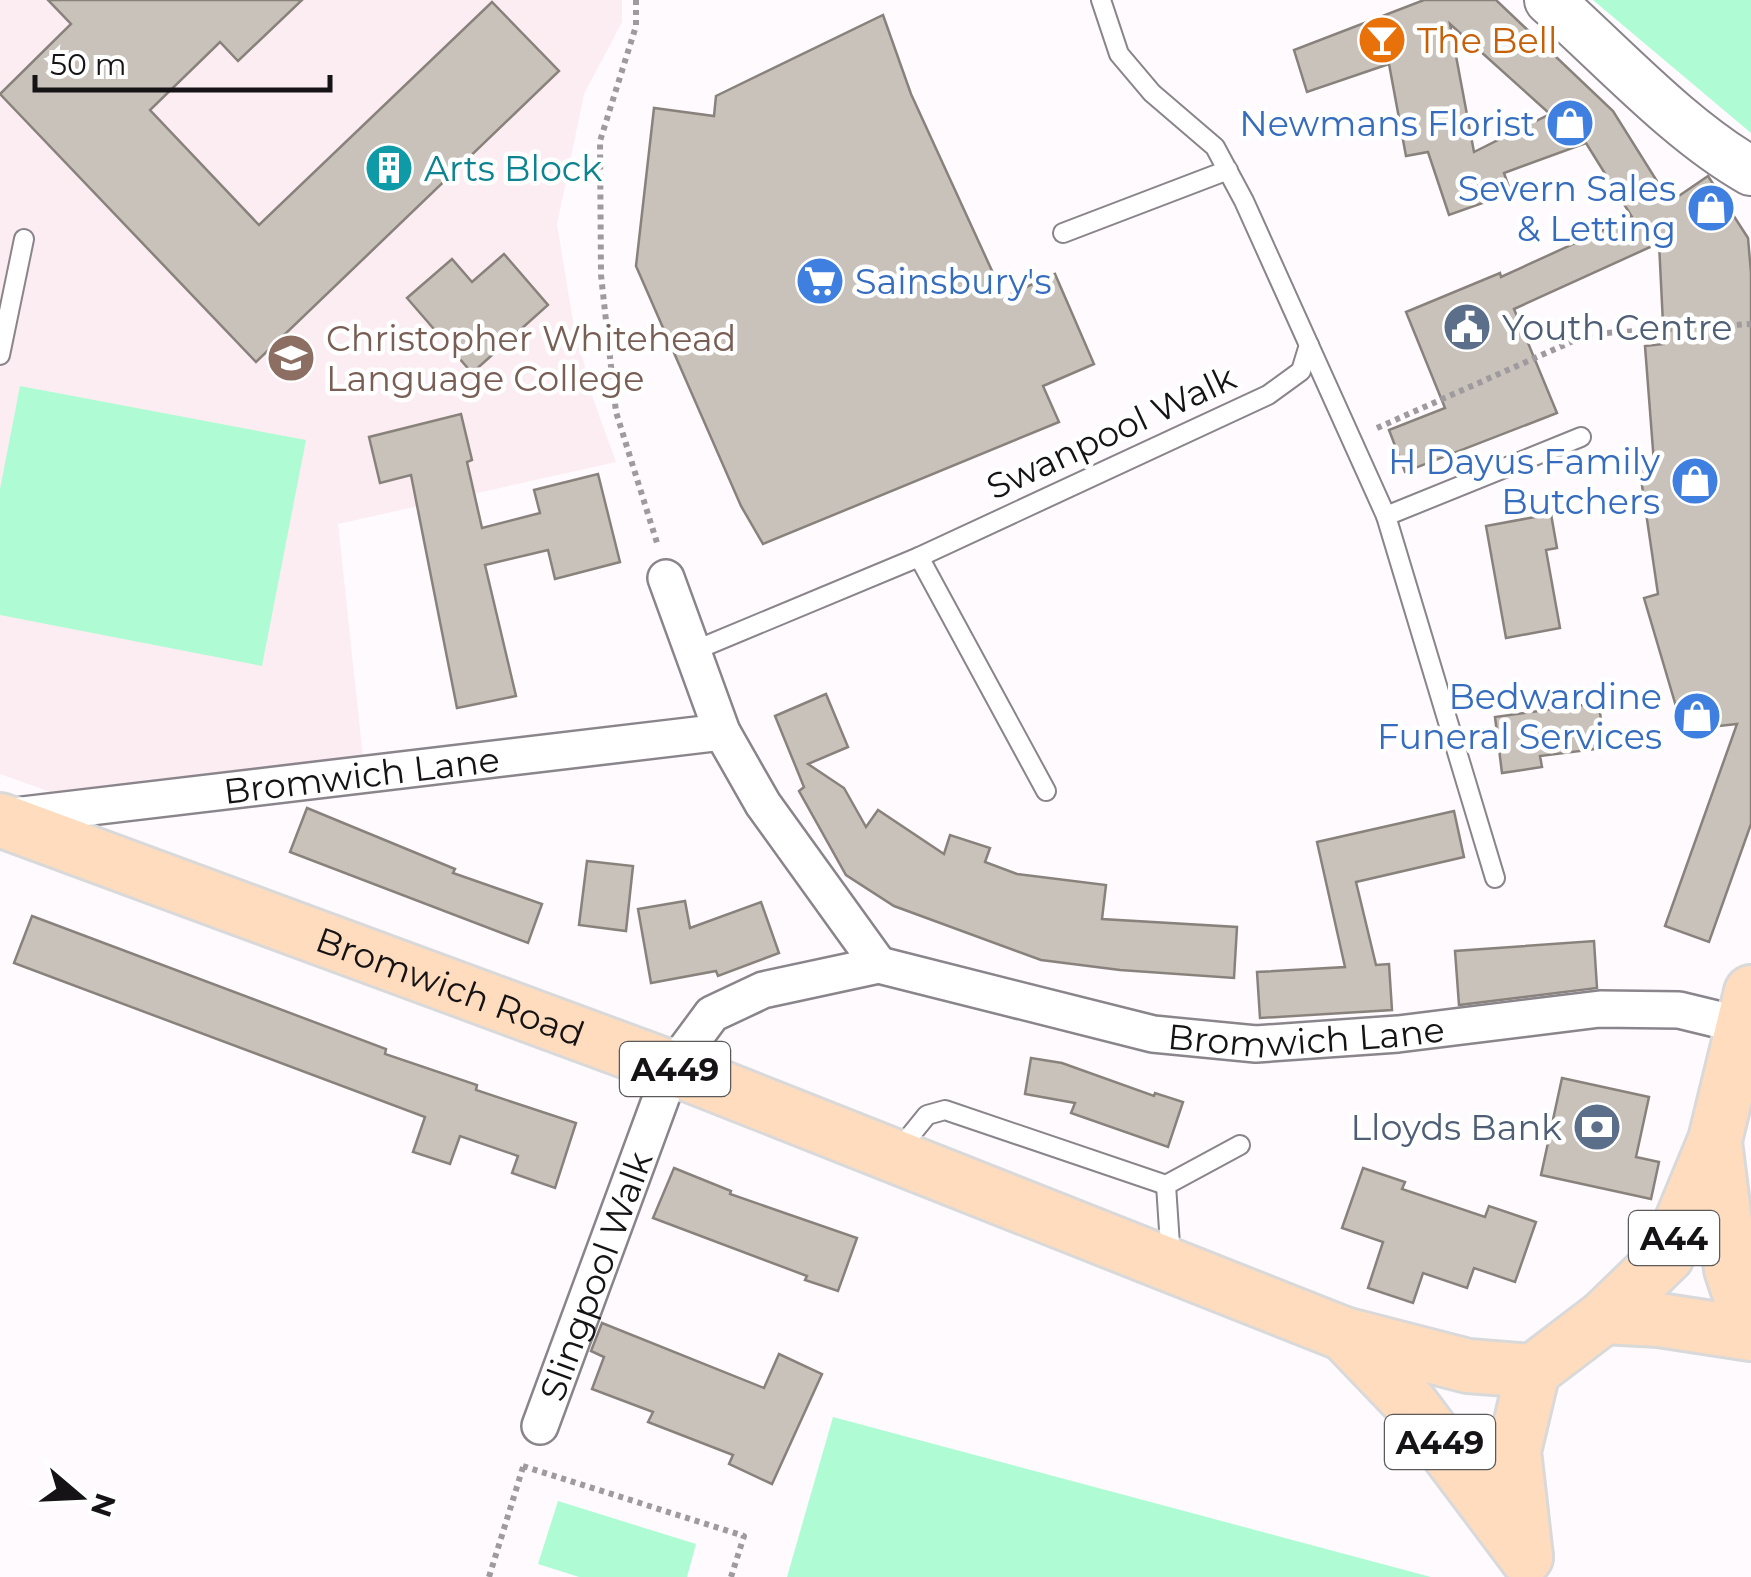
<svg xmlns="http://www.w3.org/2000/svg" width="1751" height="1577" font-family="Montserrat,sans-serif">
<rect width="100%" height="100%" fill="#fefafe"/>
<!-- education -->
<polygon fill="#fcedf2" points="0,0 622,0 622,22 584,94 557,224 572,316 593,399 616,462 338,524 363,758 59,795 0,774"/>
<!-- green -->
<g fill="#affcd4">
<polygon points="1593,0 1751,0 1751,133"/>
<polygon points="20,386 306,440 262,666 0,615 0,489"/>
<polygon points="833,1417 1431,1577 787,1577"/>
<polygon points="558,1501 696,1544 687,1577 579,1577 538,1564"/>
</g>
<!-- building -->
<g fill="#c9c2bb" stroke="#89827c" stroke-width="2.5" fill-rule="evenodd">
<polygon points="48,0 302,0 238,61 220,42 150,110 259,225 492,2 559,71 256,362 0,94 71,24"/>
<path d="M1424,0H1496L1613,111L1670,202L1708,176L1748,238L1751,273V824L1709,942L1665,926L1737,724L1683,730L1644,598L1658,594L1639,465L1654,463L1645,346L1664,344L1659,243L1514,309L1557,413L1405,472L1389,430L1445,408L1406,312L1500,273L1501,277L1632,217L1586,143L1504,173L1511,193L1449,215L1428,152L1406,156L1389,64L1307,92L1294,50ZM1450,24L1550,114L1474,152Z"/>
<polygon points="883,15 911,94 1004,297 1055,274 1094,364 1043,386 1059,422 763,544 741,506 636,266 654,108 714,116 716,96"/>
<polygon points="504,254 548,305 472,373 407,298 452,259 472,282"/>
<polygon points="461,414 472,460 467,462 482,528 540,513 534,490 598,474 620,562 555,579 548,550 485,565 516,696 457,708 411,475 380,483 369,437"/>
<polygon points="1551,514 1557,548 1546,550 1560,628 1506,638 1486,526"/>
<polygon points="826,694 848,747 808,764 844,788 866,827 878,810 944,854 950,835 990,848 985,862 1017,874 1106,885 1102,919 1237,927 1234,978 1120,970 1041,960 894,906 846,875 799,791 804,787 775,716"/>
<polygon points="1599,703 1604,748 1540,756 1542,767 1502,773 1495,717"/>
<polygon points="307,808 455,869 453,873 542,904 528,943 290,852"/>
<polygon points="1454,811 1464,857 1356,882 1376,965 1389,964 1392,1010 1260,1018 1257,972 1345,967 1317,842"/>
<polygon points="587,861 633,866 626,931 579,925"/>
<polygon points="685,901 690,928 761,902 779,953 718,976 716,971 651,983 638,909"/>
<polygon points="32,916 386,1049 385,1054 477,1085 476,1090 576,1123 555,1188 512,1173 518,1156 460,1136 450,1164 413,1152 425,1117 14,963"/>
<polygon points="1594,941 1597,988 1459,1005 1455,951"/>
<polygon points="1031,1058 1062,1063 1154,1096 1155,1093 1183,1102 1168,1147 1071,1113 1075,1103 1025,1094"/>
<polygon points="1562,1078 1649,1097 1636,1157 1659,1162 1651,1199 1541,1175"/>
<polygon points="674,1168 731,1191 730,1194 857,1238 838,1291 805,1280 807,1276 653,1218"/>
<polygon points="1363,1168 1405,1182 1402,1189 1485,1217 1489,1206 1536,1222 1515,1282 1474,1268 1467,1288 1423,1273 1413,1303 1368,1288 1383,1242 1342,1228"/>
<polygon points="602,1323 764,1388 779,1354 822,1374 772,1484 729,1464 733,1455 648,1422 653,1412 592,1389 604,1357 591,1351"/>
</g>
<g fill="none" stroke-linecap="round" stroke-linejoin="round">
<!-- lane casing -->
<g stroke="#8a848b" stroke-width="22">
<g id="lane">
<polyline points="1101,0 1119,54 1152,93 1215,147 1244,201 1386,516 1495,878"/>
<polyline points="1063,233 1228,170"/>
<polyline points="0,355 24,239"/>
<polyline points="1386,516 1581,437"/>
<polyline points="919,557 1046,791"/>
<polyline points="691,652 919,557 1268,395 1301,371 1309,345"/>
<polyline points="897,1152 927,1115 945,1110 1166,1185 1240,1145"/>
<polyline points="1166,1185 1171,1260"/>
</g>
</g>
<!-- street casing -->
<g stroke="#8a848b" stroke-width="40">
<g id="street">
<polyline points="666,578 722,732 763,804 879,965"/>
<path id="s1" d="M6,817L722,732"/>
<path id="s2" d="M540,1426L672,1068L712,1014L763,990L879,965L1153,1034L1256,1044L1398,1034L1600,1009L1679,1010L1741,1025"/>
</g>
</g>
<!-- secondary casing -->
<g stroke="#8a848b" stroke-width="52">
<path id="secondary" d="M1549,0C1611,55 1680,131 1751,171"/>
</g>
<!-- primary casing -->
<g stroke="#dad9da" stroke-width="58">
<g id="primary">
<path id="s3" d="M0,820L672,1068L1344,1334L1468,1366L1533,1371"/>
<polyline points="1715,1142 1731,1269 1751,1329"/>
<polyline points="1604,1317 1659,1320 1751,1334"/>
<polyline points="1344,1334 1411,1404 1526,1557"/>
<polyline points="1526,1557 1514,1451 1533,1371 1604,1317 1667,1256 1715,1140 1751,992"/>
</g>
</g>
<!-- path -->
<g stroke="#9e9a9e" stroke-width="6" stroke-dasharray="5 5" stroke-linecap="butt">
<polyline points="636,0 636,26 600,141 601,275 616,412 658,546"/>
<polyline points="1377,428 1589,334 1751,324"/>
<polyline points="523,1466 744,1536 731,1577"/>
<polyline points="489,1577 524,1464"/>
</g>
<!-- lane -->
<use href="#lane" stroke="#fff" stroke-width="18"/>
<!-- street -->
<use href="#street" stroke="#fff" stroke-width="35"/>
<!-- secondary -->
<use href="#secondary" stroke="#fff" stroke-width="48"/>
<!-- primary -->
<use href="#primary" stroke="#ffdcbd" stroke-width="52"/>
</g>
<!-- icons -->
<defs>
<g id="bar-disc" transform="scale(2.5)"><circle r="9.5" fill="#e8710a" stroke="#fff"/><path d="M-6-5H6L.8 .8V4.5H3.5V6h-7V4.5H-.8V.8Z" fill="#fff"/></g>
<g id="shop-disc" transform="scale(2.5)"><circle r="9.5" fill="#3f7fe0" stroke="#fff"/><path d="M-5-2.5h2.3a2.7 3.5 0 0 1 5.4 0H5L5.5 6h-11ZM-1.5-2.5h3a1.5 2.3 0 0 0-3 0Z" fill="#fff"/></g>
<g id="building-disc" transform="scale(2.5)"><circle r="9.5" fill="#0f9aa8" stroke="#fff"/><path d="M-4-6H4V6H1V3H-1V6H-4ZM-2.5-4.3h1.7v1.8h-1.7ZM.8-4.3h1.7v1.8H.8ZM-2.5-1h1.7V.8h-1.7ZM.8-1h1.7V.8H.8Z" fill="#fff"/></g>
<g id="supermarket-disc" transform="scale(2.5)"><circle r="9.5" fill="#3f7fe0" stroke="#fff"/><path d="M-6-5.5h2.5l.6 2H6L4.5 2H-2.5L-4.4-4H-6ZM-1.5 3.2a1.3 1.3 0 1 0 .1 0ZM3 3.2a1.3 1.3 0 1 0 .1 0Z" fill="#fff"/></g>
<g id="civic-disc" transform="scale(2.5)"><circle r="9.5" fill="#5c6f8a" stroke="#fff"/><path d="M-.6-6.5H3V-4.5H.6V-3L4-1V1h2V6H-6V1h2V-1L-.6-3ZM-1.2 2.5V6h2.4V2.5Z" fill="#fff"/></g>
<g id="school-disc" transform="scale(2.5)"><circle r="9.5" fill="#8d6e63" stroke="#fff"/><path d="M0-5L7-2L0 1L-7-2ZM-4 1L0 2.5L4 1V4Q0 6-4 4Z" fill="#fff"/></g>
<g id="bank-disc" transform="scale(2.5)"><circle r="9.5" fill="#5c6f8a" stroke="#fff"/><path d="M-6-4H6V4H-6ZM0-2.3a2.3 2.3 0 1 0 0 4.6a2.3 2.3 0 1 0 0-4.6Z" fill="#fff"/></g>
</defs>
<g fill-rule="evenodd">
<use href="#bar-disc" x="1382" y="40"/>
<use href="#shop-disc" x="1570" y="123"/>
<use href="#building-disc" x="389" y="168"/>
<use href="#shop-disc" x="1711" y="208"/>
<use href="#supermarket-disc" x="820" y="281"/>
<use href="#civic-disc" x="1467" y="327"/>
<use href="#school-disc" x="291" y="358"/>
<use href="#shop-disc" x="1695" y="481"/>
<use href="#shop-disc" x="1697" y="716"/>
<use href="#bank-disc" x="1597" y="1127"/>
</g>
<g text-anchor="middle" dominant-baseline="central" stroke-width="9" stroke-linejoin="round" paint-order="stroke">
<!-- shield labels -->
<g fill="#fff" stroke="#5b5a5b" stroke-width="2.5">
<rect x="620" y="1042" width="110" height="54" rx="8"/>
<rect x="1629" y="1211" width="90" height="54" rx="8"/>
<rect x="1385" y="1415" width="110" height="54" rx="8"/>
</g>
<g font-size="32" font-weight="bold" fill="#151315">
<text x="675" y="1069">A449</text>
<text x="1674" y="1238">A44</text>
<text x="1440" y="1442">A449</text>
</g>
<!-- food labels -->
<g font-size="35" fill="#c56008" stroke="#fff" text-anchor="start">
<text x="1417" y="40">The Bell</text>
</g>
<!-- shop labels -->
<g font-size="35" fill="#366cbe" stroke="#fff" text-anchor="end">
<text x="1535" y="123">Newmans Florist</text>
<text x="1676" y="188">Severn Sales<tspan x="1676" dy="40">&amp; Letting</tspan></text>
<text x="855" y="281" text-anchor="start">Sainsbury's</text>
<text x="1660" y="461">H Dayus Family<tspan x="1660" dy="40">Butchers</tspan></text>
<text x="1662" y="696">Bedwardine<tspan x="1662" dy="40">Funeral Services</tspan></text>
</g>
<!-- culture labels -->
<g font-size="35" fill="#0d838f" stroke="#fff" text-anchor="start">
<text x="424" y="168">Arts Block</text>
</g>
<!-- service labels -->
<g font-size="35" fill="#4e5e75" stroke="#fff" text-anchor="start">
<text x="1502" y="327">Youth Centre</text>
<text x="1562" y="1127" text-anchor="end">Lloyds Bank</text>
</g>
<!-- education labels -->
<g font-size="35" fill="#785e54" stroke="#fff" text-anchor="start">
<text x="326" y="338">Christopher Whitehead<tspan x="326" dy="40">Language College</tspan></text>
</g>
<!-- street labels -->
<g font-size="35" fill="#151315" stroke="#fff">
<text transform="translate(1111 432) rotate(-25)">Swanpool Walk</text>
<text stroke="none"><textPath href="#s1" startOffset="358">Bromwich Lane</textPath></text>
<text stroke="none"><textPath href="#s3" startOffset="480">Bromwich Road</textPath></text>
<text stroke="none"><textPath href="#s2" startOffset="1060">Bromwich Lane</textPath></text>
<text stroke="none"><textPath href="#s2" startOffset="160">Slingpool Walk</textPath></text>
</g>
</g>
<!-- north arrow -->
<g transform="translate(80 1497) rotate(109)" stroke="#ffffff" stroke-width="8" paint-order="stroke">
<path d="M0-8L18 38L0 25L-18 38Z" fill="#151315"/>
<text y="-15" font-size="28" font-weight="bold" text-anchor="middle" fill="#151315">N</text>
</g>
<!-- scale -->
<path d="M35 75v15h295v-15" fill="none" stroke="#151315" stroke-width="5"/>
<text x="50" y="75" font-size="30" fill="#151315" stroke="#ffffff" stroke-width="8" paint-order="stroke">50 m</text>
</svg>
